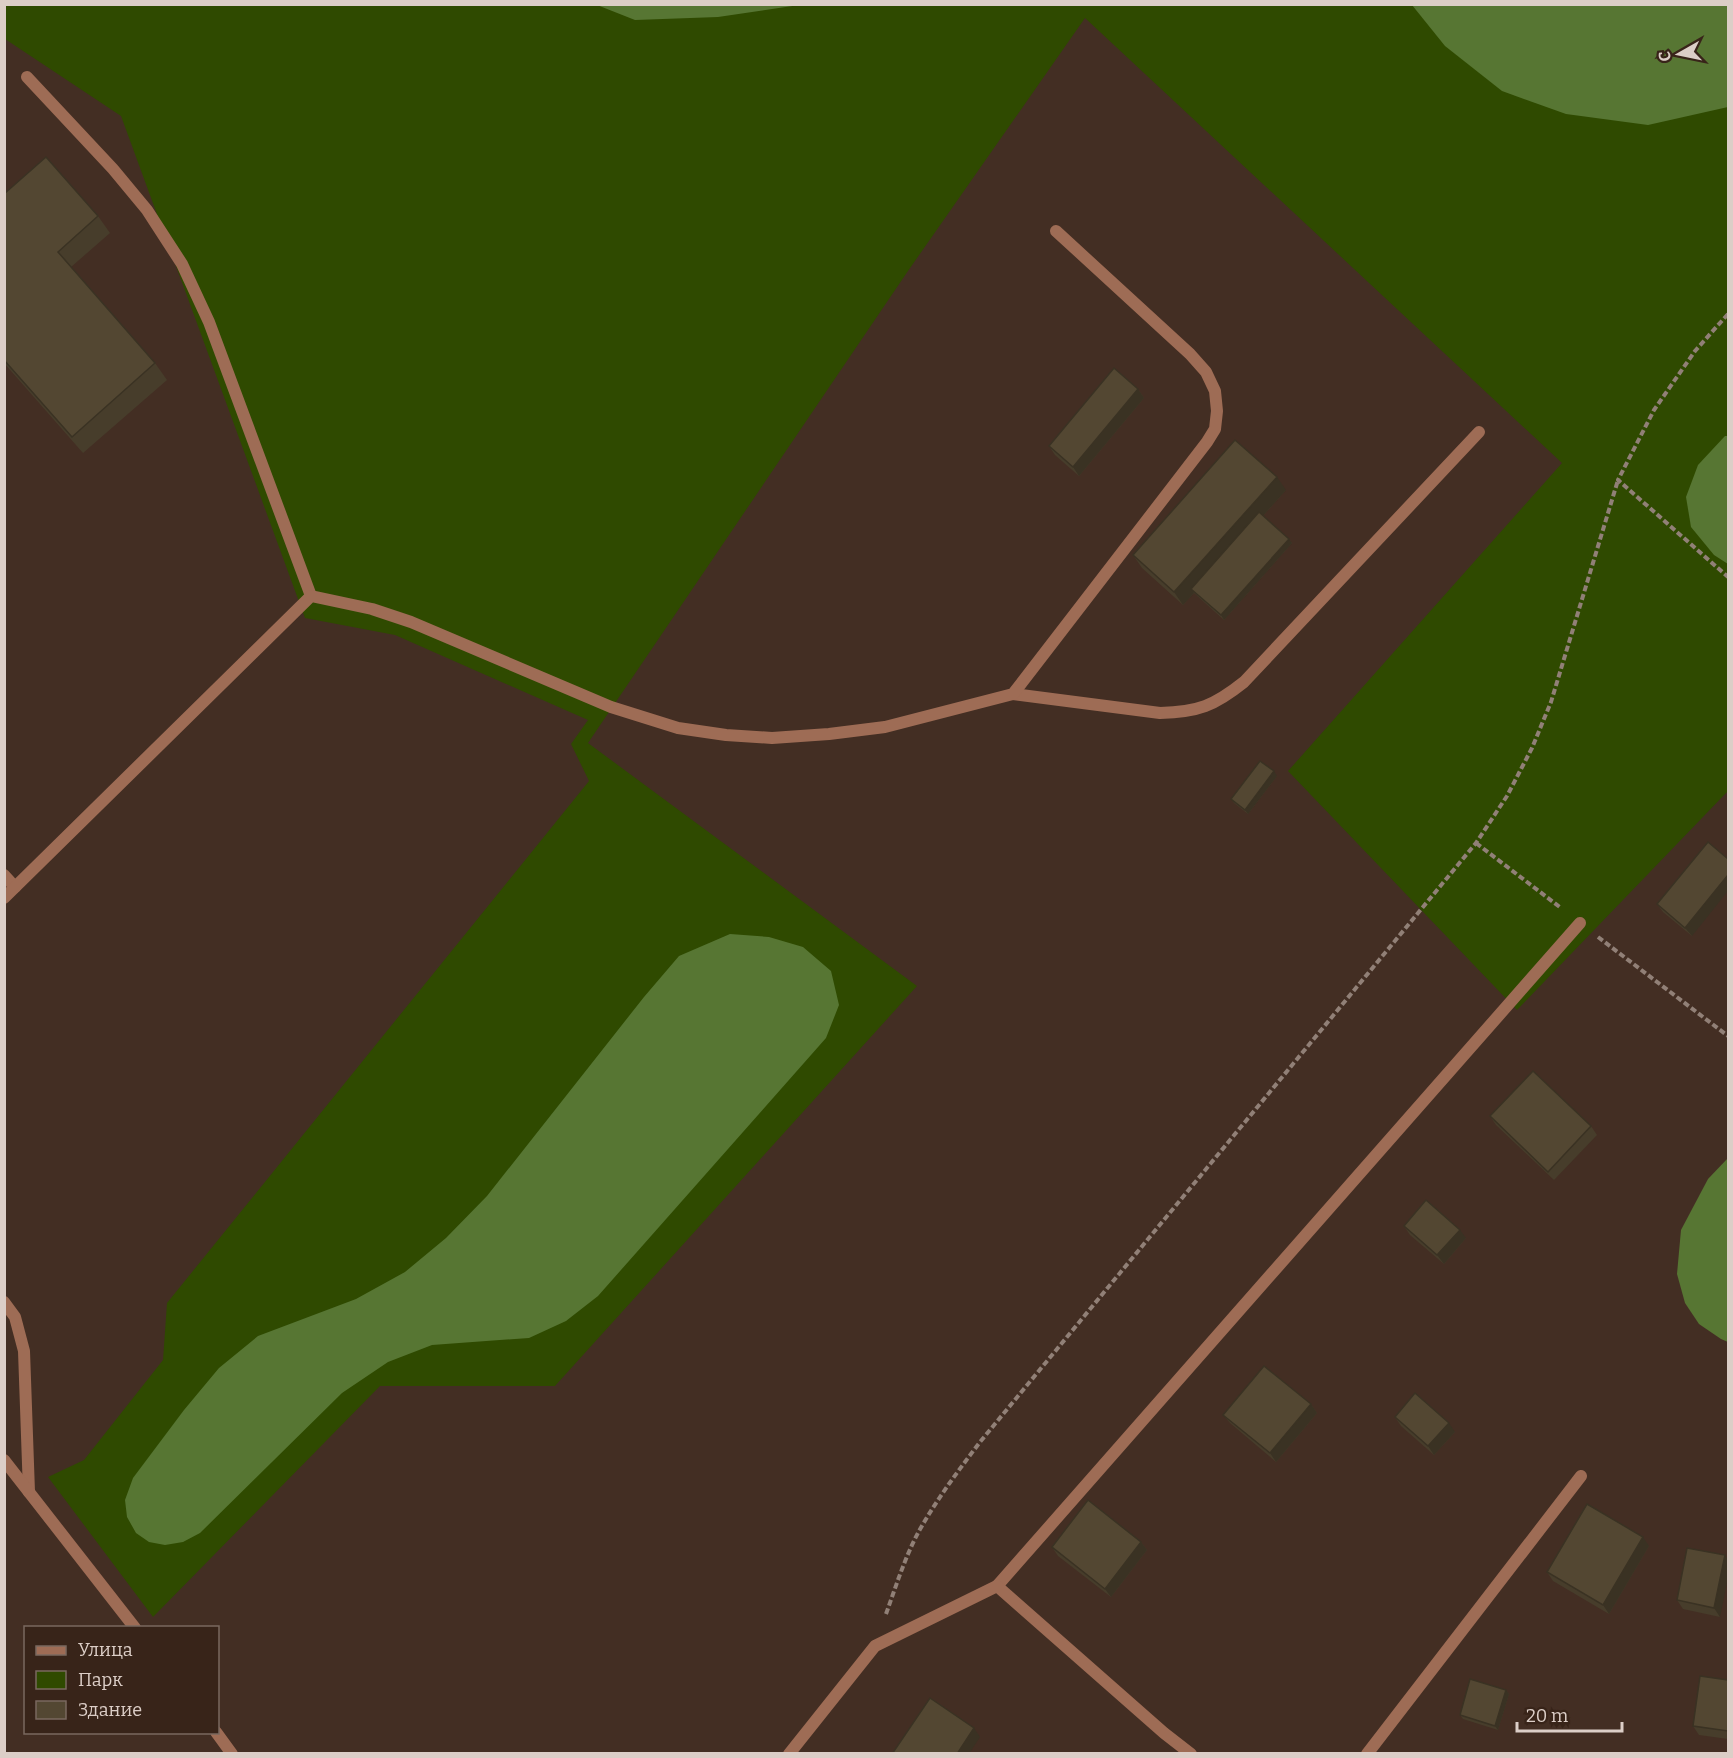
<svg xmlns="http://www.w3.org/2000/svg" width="1733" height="1758" font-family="Bitter,serif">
<rect width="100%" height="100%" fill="#432e23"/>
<!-- green -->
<polygon fill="#2f4a00" points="4,5 1728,5 1728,791 1517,1010 1288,771 1562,463 1085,18 908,271 588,743 917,986 555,1386 380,1386 153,1617 48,1477 84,1460 163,1360 167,1303 589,781 571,744 588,720 395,635 305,618 121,116 5,39"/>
<!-- forest -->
<g fill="#577633">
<polygon points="597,5 799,5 718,17 635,20"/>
<polygon points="1412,5 1728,5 1728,107 1648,125 1566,114 1502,91 1445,46"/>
<polygon points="1725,436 1728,436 1728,564 1714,555 1691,527 1686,497 1698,465"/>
<polygon points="730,934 769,937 803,947 831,971 839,1005 826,1038 598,1296 566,1321 529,1338 432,1345 388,1362 342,1393 200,1533 183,1542 165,1545 149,1542 136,1533 127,1517 125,1500 133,1478 184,1410 219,1368 258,1336 356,1299 405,1272 446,1238 487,1196 644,997 679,956"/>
<polygon points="1728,1158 1728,1342 1721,1339 1699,1324 1685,1303 1677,1274 1681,1230 1708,1179"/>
</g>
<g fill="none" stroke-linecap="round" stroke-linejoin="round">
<!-- path -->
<g stroke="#918077" stroke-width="4" stroke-dasharray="6 3" stroke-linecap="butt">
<polyline points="1728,314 1695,351 1654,410 1618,480 1728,577"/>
<polyline points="1476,843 1561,908"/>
<polyline points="1598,937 1728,1036"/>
<path d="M886,1614C896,1586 905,1557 919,1531C937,1499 958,1471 980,1442L1476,843L1507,796L1532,748L1551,702L1618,480"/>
</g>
<!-- lane -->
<g stroke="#9e6c55" stroke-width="12">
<polyline points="27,77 113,169 147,210 182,264 209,322 311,596"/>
<path d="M1013,694L1160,713C1198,712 1214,706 1244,682L1479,432"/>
<polyline points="4,875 15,887"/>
<polyline points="4,898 311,596 372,609 411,622 611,707 678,728 726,735 772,738 829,734 885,727 1013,694 1207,442 1215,429 1217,411 1215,391 1206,372 1190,354 1056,231"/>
<polyline points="4,1302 15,1317 24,1351 29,1492"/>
<polyline points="997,1586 1580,923"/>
<polyline points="789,1754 875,1646 997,1586 1164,1733 1191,1754"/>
<polyline points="1367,1754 1581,1476"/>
</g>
<!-- street -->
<g stroke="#9e6c55" stroke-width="12">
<polyline points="4,1460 135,1628"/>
<polyline points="216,1732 232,1754"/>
</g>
</g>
<!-- wall -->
<g fill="#473d2b">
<polygon points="4,194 98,216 110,233 71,267 155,363 167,380 83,453 4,363"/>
<polygon points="1138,389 1144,398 1079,476 1055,455 1049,446"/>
<polygon points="1286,490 1263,516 1289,539 1292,543 1224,620 1194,593 1183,605 1142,568 1133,555"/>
<polygon points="1277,776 1248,814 1234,803 1231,799"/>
<polygon points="1708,842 1692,936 1663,912 1657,904"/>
<polygon points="1490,1116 1591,1126 1597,1135 1554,1180 1496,1125"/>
<polygon points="1404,1226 1466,1238 1444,1264 1410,1235"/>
<polygon points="1311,1404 1317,1413 1276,1462 1230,1423 1223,1415"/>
<polygon points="1395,1417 1455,1432 1434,1455 1401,1426"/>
<polygon points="1141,1542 1147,1550 1111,1597 1058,1556 1052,1547"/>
<polygon points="1649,1546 1609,1614 1553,1581 1547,1572"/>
<polygon points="1687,1548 1720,1617 1683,1609 1677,1600"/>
<polygon points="1728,1680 1728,1739 1699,1735 1693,1726"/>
<polygon points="1506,1690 1509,1694 1498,1730 1463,1719 1460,1715"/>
</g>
<!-- shaded-wall -->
<g fill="#3a3223">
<polygon points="1138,389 1144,398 1079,476 1073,467"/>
<polygon points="1277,477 1286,490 1195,592 1191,589 1194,593 1183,605 1174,592"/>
<polygon points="1289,539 1292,543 1224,620 1221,615"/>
<polygon points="1274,771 1277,776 1248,814 1245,810"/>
<polygon points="1728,875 1728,891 1692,936 1685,928"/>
<polygon points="1460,1230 1466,1238 1444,1264 1437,1255"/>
<polygon points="1311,1404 1317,1413 1276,1462 1270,1453"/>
<polygon points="1449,1423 1455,1432 1434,1455 1428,1446"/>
<polygon points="1643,1537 1649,1546 1609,1614 1603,1605"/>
<polygon points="1141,1542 1147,1550 1111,1597 1105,1589"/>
<polygon points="1725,1555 1728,1560 1728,1578 1720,1617 1714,1608"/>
<polygon points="1506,1690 1509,1694 1498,1730 1495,1726"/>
<polygon points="974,1728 980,1737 969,1754 957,1754"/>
</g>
<!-- building -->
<g fill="#534732" stroke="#3a3223" stroke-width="1.5">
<polygon points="46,157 98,216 58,252 155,363 72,437 4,360 4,194"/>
<polygon points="1114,368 1138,389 1073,467 1049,446"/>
<polygon points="1235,440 1277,477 1174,592 1133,555"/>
<polygon points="1259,512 1289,539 1221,615 1191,589"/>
<polygon points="1260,761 1274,771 1245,810 1231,799"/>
<polygon points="1708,842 1728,859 1728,875 1685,928 1657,904"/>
<polygon points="1533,1071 1591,1126 1548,1172 1490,1116"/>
<polygon points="1426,1200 1460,1230 1437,1255 1404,1226"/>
<polygon points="1264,1366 1311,1404 1270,1453 1223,1415"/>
<polygon points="1415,1393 1449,1423 1428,1446 1395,1417"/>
<polygon points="1088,1500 1141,1542 1105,1589 1052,1547"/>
<polygon points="1587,1504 1643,1537 1603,1605 1547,1572"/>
<polygon points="1687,1548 1725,1555 1714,1608 1677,1600"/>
<polygon points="1700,1676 1728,1680 1728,1731 1693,1726"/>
<polygon points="1470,1679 1506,1690 1495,1726 1460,1715"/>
<polygon points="930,1698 974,1728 957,1754 892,1754"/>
</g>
<!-- border -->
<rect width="1733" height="1758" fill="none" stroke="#dccec7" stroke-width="12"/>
<!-- legend -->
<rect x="24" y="1626" width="195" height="108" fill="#382419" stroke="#7a685f" stroke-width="1.5"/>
<rect x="36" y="1646" width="30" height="9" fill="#9e6c55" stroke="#7a685f" stroke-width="1.5"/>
<text x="78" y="1656" font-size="18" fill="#dccec7">Улица</text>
<rect x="36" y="1671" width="30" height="18" fill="#2f4a00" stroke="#7a685f" stroke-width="1.5"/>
<text x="78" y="1686" font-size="18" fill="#dccec7">Парк</text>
<rect x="36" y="1701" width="30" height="18" fill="#534732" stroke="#7a685f" stroke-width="1.5"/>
<text x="78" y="1716" font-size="18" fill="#dccec7">Здание</text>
<!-- north arrow -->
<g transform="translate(1679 54) rotate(261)" stroke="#382419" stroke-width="4.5" paint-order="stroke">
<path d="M0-4.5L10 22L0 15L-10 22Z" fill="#dccec7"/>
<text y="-9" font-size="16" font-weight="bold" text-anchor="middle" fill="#dccec7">С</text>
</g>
<!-- scale -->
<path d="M1517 1722v9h105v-9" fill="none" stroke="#dccec7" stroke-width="3"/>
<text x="1526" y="1722" font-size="18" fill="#dccec7" stroke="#382419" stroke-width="4.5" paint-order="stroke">20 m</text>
</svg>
